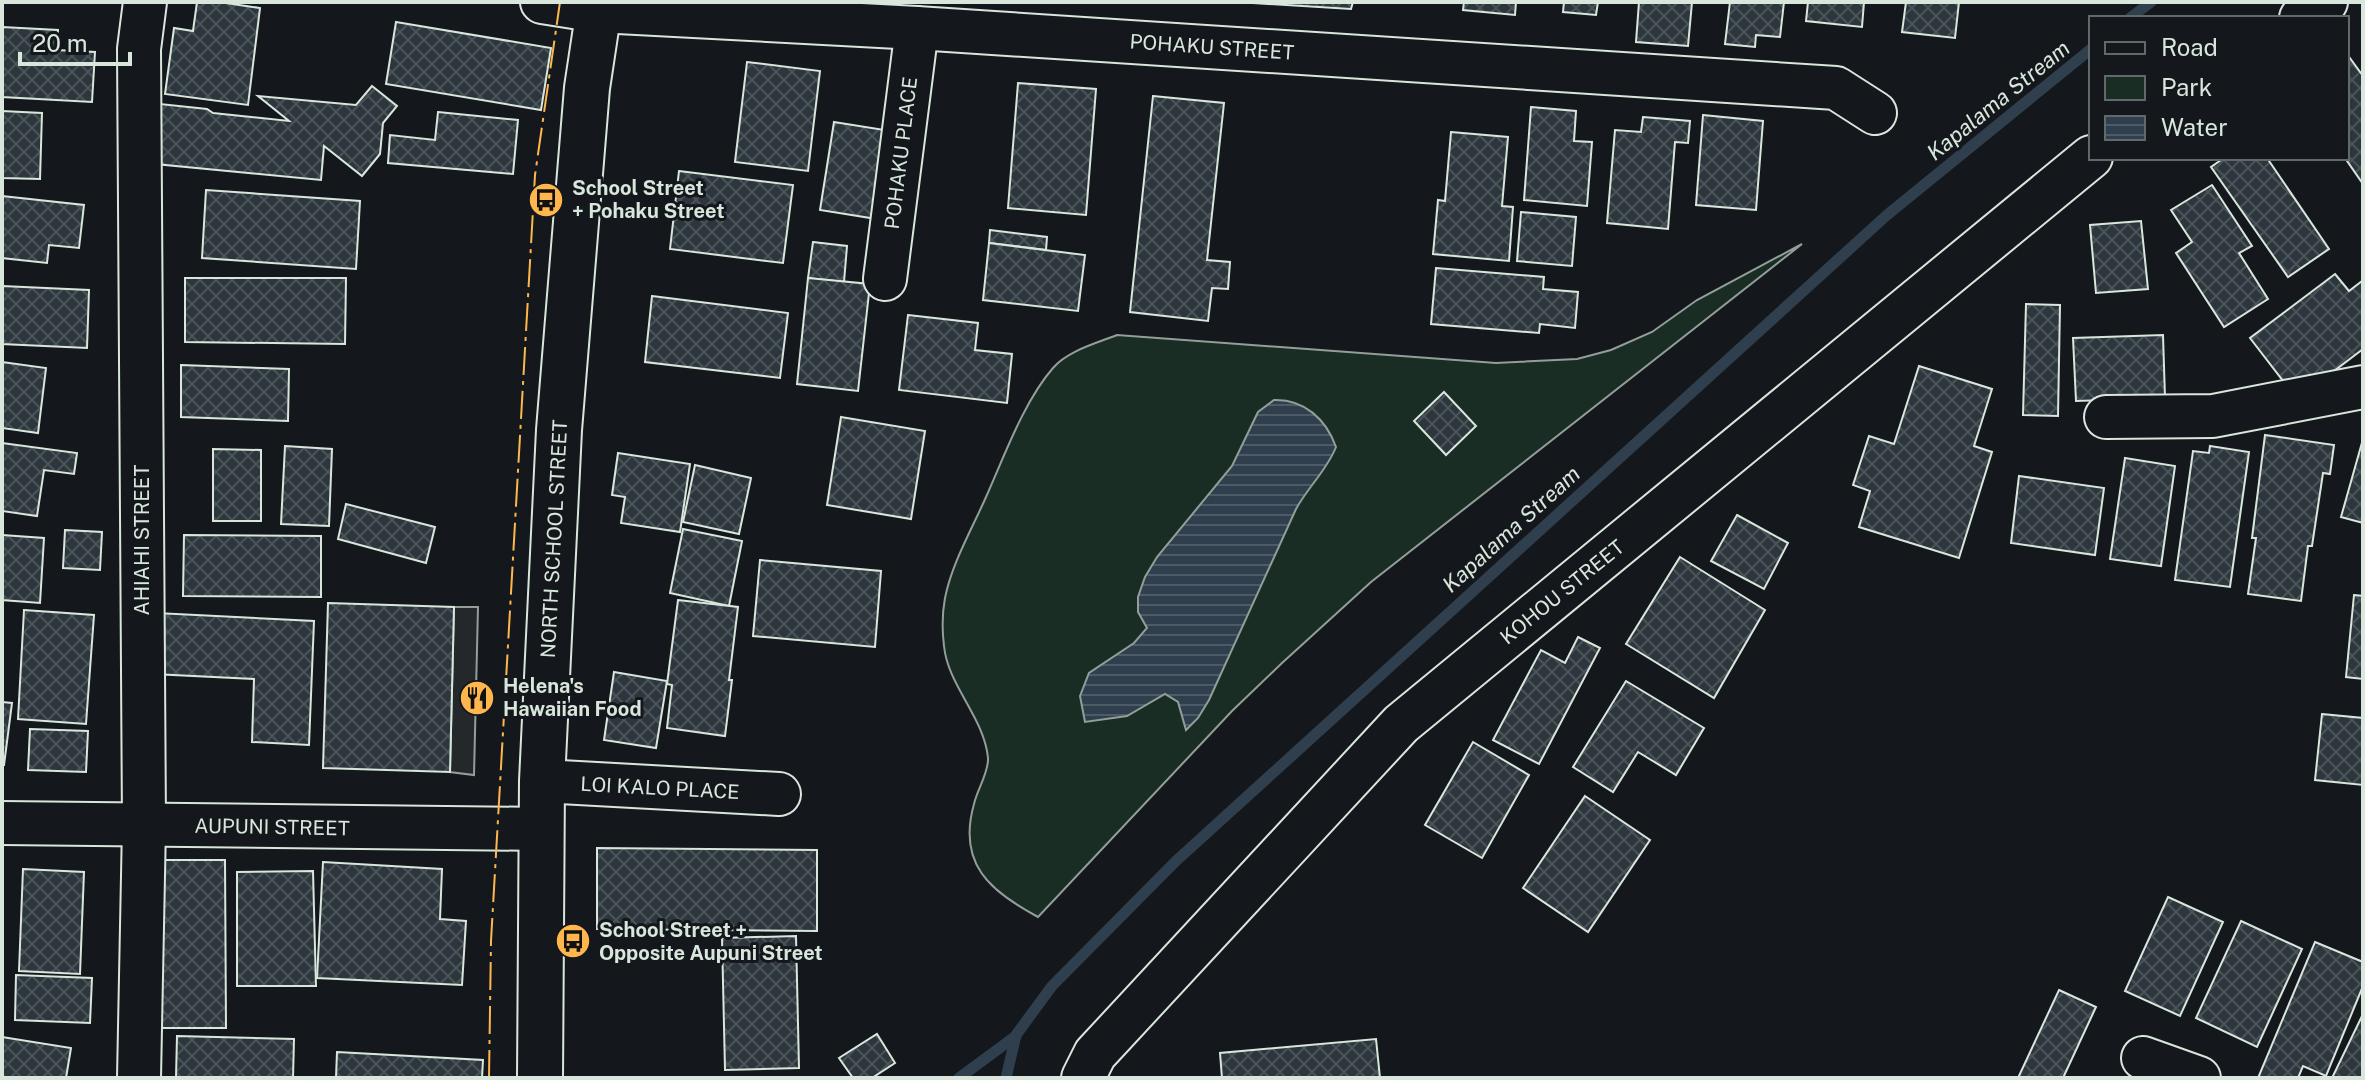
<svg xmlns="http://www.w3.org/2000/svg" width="2365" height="1080" font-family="'Public Sans',sans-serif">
<defs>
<pattern id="water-rules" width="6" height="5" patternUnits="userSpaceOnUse" patternTransform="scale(2)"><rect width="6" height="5" fill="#2f3f4d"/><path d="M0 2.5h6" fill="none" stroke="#4c5b66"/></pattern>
<pattern id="building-cross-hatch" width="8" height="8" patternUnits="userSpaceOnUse" patternTransform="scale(2)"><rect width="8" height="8" fill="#2c363c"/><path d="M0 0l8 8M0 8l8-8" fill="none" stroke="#4a5358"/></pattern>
</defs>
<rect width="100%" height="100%" fill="#14181c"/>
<!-- green -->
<path fill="#1a2d24" stroke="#939e99" stroke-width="2" d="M1802,244L1371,582L1282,663L1232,711L1038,917C990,891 957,864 974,804C977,790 989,772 988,758C984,717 948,686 944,646C942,630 942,614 945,598C952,563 972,529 986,497C1004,457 1024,401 1053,368C1067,351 1097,343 1117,335L1496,363L1577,359L1611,350L1652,332L1697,300Z"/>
<!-- parking -->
<polygon fill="#24282b" stroke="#939e99" stroke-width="2" points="454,607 478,607 474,775 450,772"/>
<!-- water -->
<path fill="url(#water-rules)" stroke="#939e99" stroke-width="2" d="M1274,400C1304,399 1326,419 1336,447C1327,470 1308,487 1296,509L1209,700L1198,718L1186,730L1178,702L1165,694L1127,716L1085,722L1080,696L1089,673L1134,643L1147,628L1138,612V597L1145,577L1157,557L1232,466L1258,412Z"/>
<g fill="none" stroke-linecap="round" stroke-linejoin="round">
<!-- stream -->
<g stroke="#2f3f4d" stroke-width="11">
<polyline points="2130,18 2151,2"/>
<polyline points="959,1078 1016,1036"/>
<polyline points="1006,1078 1016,1035 1052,986 1176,861 1887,215 2091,49"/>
</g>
</g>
<!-- building -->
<g fill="url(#building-cross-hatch)" stroke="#d8e6dc" stroke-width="2">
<polygon points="197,2 219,2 260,8 248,105 165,94 174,28 193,31"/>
<polygon points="1237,2 1353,2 1351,9"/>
<polygon points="1464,2 1516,2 1515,15 1463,10"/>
<polygon points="1564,2 1598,2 1596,15 1563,12"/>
<polygon points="1639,2 1692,2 1688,46 1636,42"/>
<polygon points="1730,2 1784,2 1780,37 1756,35 1755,47 1725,44"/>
<polygon points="1808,2 1864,2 1862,27 1806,21"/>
<polygon points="1906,2 1959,2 1955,38 1902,32"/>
<polygon points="396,22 551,48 541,110 386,84"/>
<polygon points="2,27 58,30 57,50 95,52 92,102 2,97"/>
<polygon points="2347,54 2363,76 2363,184 2345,158 2347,158"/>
<polygon points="747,62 820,71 808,171 735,162"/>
<polygon points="1018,83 1096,89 1086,215 1008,208"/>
<polygon points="372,86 397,106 383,123 380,154 362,176 324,146 321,180 145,163 151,103 207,109 213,113 289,121 258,96 356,105"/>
<polygon points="1153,96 1224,103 1207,260 1230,262 1228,289 1212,288 1208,321 1130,312"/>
<polygon points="1531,107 1576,111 1574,141 1592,142 1587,206 1524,200"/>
<polygon points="2,111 42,113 40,179 2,178"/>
<polygon points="438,112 518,120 513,174 388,163 390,135 435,140"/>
<polygon points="1703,115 1763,121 1756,210 1696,205"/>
<polygon points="1643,117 1690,121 1688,143 1675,142 1668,229 1607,223 1615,130 1641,132"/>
<polygon points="834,122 897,132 883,220 820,210"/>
<polygon points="1451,132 1508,137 1502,206 1513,207 1509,261 1433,254 1438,200 1445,201"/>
<polygon points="2224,158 2267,158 2329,249 2288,277 2211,167"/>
<polygon points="679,171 793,185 783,263 670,249"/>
<polygon points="2212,185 2252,246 2239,253 2268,299 2224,327 2176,253 2192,242 2171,210"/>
<polygon points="206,190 360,201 356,269 202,258"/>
<polygon points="2,196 84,205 79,248 49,245 47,263 2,258"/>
<polygon points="1521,212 1576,217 1572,266 1517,261"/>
<polygon points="2141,221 2148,289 2096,293 2090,225"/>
<polygon points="990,230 1047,237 1046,250 989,243"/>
<polygon points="813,242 847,246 844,282 808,278"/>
<polygon points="989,243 1085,255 1078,311 983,300"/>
<polygon points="1436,268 1544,277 1543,289 1578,292 1575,328 1540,324 1539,333 1431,324"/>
<polygon points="2335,274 2349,291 2362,281 2363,283 2363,349 2297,399 2250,338"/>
<polygon points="185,278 346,278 345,344 185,342"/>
<polygon points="808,278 870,284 858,391 797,384"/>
<polygon points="2,286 89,290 87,348 2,344"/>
<polygon points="652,296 788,313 780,378 645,362"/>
<polygon points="2026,304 2060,305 2058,416 2023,415"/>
<polygon points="908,315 978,323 975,350 1012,354 1007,403 899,390"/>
<polygon points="2163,335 2165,398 2076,401 2073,338"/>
<polygon points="2,362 46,368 38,433 2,428"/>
<polygon points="181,365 289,369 288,421 181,417"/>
<polygon points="1919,366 1992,389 1974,446 1992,452 1959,558 1859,527 1870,491 1853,485 1869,436 1894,444"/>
<polygon points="1444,392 1476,426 1446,455 1414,421"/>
<polygon points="841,417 925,431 911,519 827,505"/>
<polygon points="2265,435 2334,445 2330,474 2323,473 2312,546 2308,546 2301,601 2248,594 2256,538 2252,538"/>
<polygon points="2363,439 2363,523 2341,517"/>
<polygon points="2,443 77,453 74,474 44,470 37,516 2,511"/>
<polygon points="285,446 332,449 329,526 281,524"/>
<polygon points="2210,446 2249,452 2230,587 2175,580 2193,451 2209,453"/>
<polygon points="213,449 261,450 261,521 213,521"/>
<polygon points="618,453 690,464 680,532 621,523 625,497 612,495"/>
<polygon points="2125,458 2175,466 2161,566 2110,559"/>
<polygon points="695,465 751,478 739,534 683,522"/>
<polygon points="2019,476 2104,488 2095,555 2011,543"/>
<polygon points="346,504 435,527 426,563 338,539"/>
<polygon points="1737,515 1788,543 1764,589 1711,561"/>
<polygon points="683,529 742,541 729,606 670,593"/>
<polygon points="65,530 102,532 100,570 63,568"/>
<polygon points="2,535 44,538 40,603 2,600"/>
<polygon points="184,535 321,536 321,597 183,596"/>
<polygon points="1680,557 1765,610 1714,698 1626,644"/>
<polygon points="760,560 881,571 875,647 753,636"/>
<polygon points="2354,595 2363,596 2363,679 2346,677"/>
<polygon points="678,600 738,607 729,680 732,680 725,736 667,728 672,685 667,684"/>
<polygon points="328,603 454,607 450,772 323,768"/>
<polygon points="24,610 94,615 86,724 18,719"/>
<polygon points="156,613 314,621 309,745 252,742 254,679 153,674"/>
<polygon points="1578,637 1600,648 1539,764 1493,740 1541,650 1565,663"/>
<polygon points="614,672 667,681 656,748 604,740"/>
<polygon points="1626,681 1704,728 1676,775 1638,752 1613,792 1573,767"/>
<polygon points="2,702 12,703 4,765 2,765"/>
<polygon points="2322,714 2363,718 2363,785 2315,780"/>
<polygon points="30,729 88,731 86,772 28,770"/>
<polygon points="1473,742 1529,775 1482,858 1425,825"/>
<polygon points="1585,796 1650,840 1588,932 1523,888"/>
<polygon points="597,848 817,850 817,931 597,929"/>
<polygon points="162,860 225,860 226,1028 162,1028"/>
<polygon points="323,862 442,869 440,919 466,921 462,985 317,978"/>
<polygon points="23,869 84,872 80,974 19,971"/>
<polygon points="313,871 316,986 237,986 237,872"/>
<polygon points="2168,897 2223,922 2180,1016 2125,991"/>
<polygon points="2241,921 2302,949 2257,1047 2196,1018"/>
<polygon points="796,936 799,1068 725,1070 722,938"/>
<polygon points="2315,942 2363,962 2363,986 2326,1076 2303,1066 2298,1078 2258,1078"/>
<polygon points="16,975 92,978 90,1023 15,1020"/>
<polygon points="2059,990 2096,1007 2063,1078 2018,1078"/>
<polygon points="2363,1014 2363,1078 2332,1078"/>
<polygon points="877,1034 895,1063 872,1078 853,1078 839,1058"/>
<polygon points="177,1036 294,1039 293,1078 176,1078"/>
<polygon points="2,1037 71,1048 66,1078 2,1078"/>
<polygon points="1376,1039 1380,1078 1222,1078 1220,1053"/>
<polygon points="337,1052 483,1060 482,1078 336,1078"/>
</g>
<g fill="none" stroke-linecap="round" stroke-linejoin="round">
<!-- minor casing -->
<g stroke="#d8e6dc" stroke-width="46">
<g id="minor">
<polyline points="542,2 599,11 917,28 1836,88 1875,113"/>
<polyline points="2301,18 2326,2"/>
<polyline points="885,279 917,28"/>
<polyline points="2106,417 2213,416 2363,387"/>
<polyline points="542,781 779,794"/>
<polyline points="2,823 542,829"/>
<polyline points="2143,1058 2199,1078"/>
<polyline points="139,1078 144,825 139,49 145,2"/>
<polyline points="1083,1078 1095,1054 1401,724 2091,157"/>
</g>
</g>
<!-- major casing -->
<g stroke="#d8e6dc" stroke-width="48">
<polyline id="major" points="540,1078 542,781 559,430 587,88 600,2"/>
</g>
<!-- minor -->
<use href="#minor" stroke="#14181c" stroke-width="42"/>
<!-- major -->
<use href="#major" stroke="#14181c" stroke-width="44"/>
<!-- power -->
<polyline stroke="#ffb74d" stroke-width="2" stroke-dasharray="28 6 4 6" stroke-linecap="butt" points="489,1078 491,941 535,175 560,2"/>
</g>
<!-- icons -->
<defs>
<g id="bus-disc" transform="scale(1.8)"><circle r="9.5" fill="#ffb74d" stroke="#14181c"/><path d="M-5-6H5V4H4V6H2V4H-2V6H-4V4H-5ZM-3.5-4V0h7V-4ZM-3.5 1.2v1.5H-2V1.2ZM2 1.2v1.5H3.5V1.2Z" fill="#111"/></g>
<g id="restaurant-disc" transform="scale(1.8)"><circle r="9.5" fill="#ffb74d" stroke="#14181c"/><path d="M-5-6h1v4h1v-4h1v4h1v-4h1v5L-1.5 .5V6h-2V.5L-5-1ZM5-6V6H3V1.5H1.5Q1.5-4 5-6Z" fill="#111"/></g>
</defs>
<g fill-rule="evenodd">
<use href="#bus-disc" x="546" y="200"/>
<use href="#restaurant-disc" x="477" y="698"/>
<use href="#bus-disc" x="573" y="941"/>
</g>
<g text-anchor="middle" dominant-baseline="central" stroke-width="6" stroke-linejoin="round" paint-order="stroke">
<!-- street labels -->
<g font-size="20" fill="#d8e6dc" stroke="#14181c">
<text transform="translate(1212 47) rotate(4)">POHAKU STREET</text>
<text transform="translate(901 153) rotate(-83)">POHAKU PLACE</text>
<text transform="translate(554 539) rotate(-87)">NORTH SCHOOL STREET</text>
<text transform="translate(142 540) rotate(-90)">AHIAHI STREET</text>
<text transform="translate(1562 592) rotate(-39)">KOHOU STREET</text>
<text transform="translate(660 788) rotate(3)">LOI KALO PLACE</text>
<text transform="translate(272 827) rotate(1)">AUPUNI STREET</text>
</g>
<!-- poi labels -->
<g font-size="20" font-weight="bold" fill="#d8e6dc" stroke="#14181c" text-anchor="start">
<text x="572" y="188">School Street<tspan x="572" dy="23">+ Pohaku Street</tspan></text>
<text x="503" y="686">Helena's<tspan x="503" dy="23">Hawaiian Food</tspan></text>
<text x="599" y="930">School Street +<tspan x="599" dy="23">Opposite Aupuni Street</tspan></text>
</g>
<!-- water labels -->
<g font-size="22" font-style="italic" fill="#d8e6dc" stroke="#14181c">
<text transform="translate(1998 100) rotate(-39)">Kapalama Stream</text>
<text transform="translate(1511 529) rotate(-42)">Kapalama Stream</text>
</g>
</g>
<!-- border -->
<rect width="2365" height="1080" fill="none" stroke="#d8e6dc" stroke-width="8"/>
<!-- legend -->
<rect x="2089" y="16" width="260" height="144" fill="#14181c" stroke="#626a69" stroke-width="2"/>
<rect x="2105" y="42" width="40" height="12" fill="#14181c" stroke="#626a69" stroke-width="2"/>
<text x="2161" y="56" font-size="24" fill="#d8e6dc">Road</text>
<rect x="2105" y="76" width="40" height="24" fill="#1a2d24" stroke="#626a69" stroke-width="2"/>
<text x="2161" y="96" font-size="24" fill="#d8e6dc">Park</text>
<rect x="2105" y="116" width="40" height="24" fill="url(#water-rules)" stroke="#626a69" stroke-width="2"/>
<text x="2161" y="136" font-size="24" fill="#d8e6dc">Water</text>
<!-- scale -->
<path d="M20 52v12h110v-12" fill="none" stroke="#d8e6dc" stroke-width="4"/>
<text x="32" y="52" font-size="24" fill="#d8e6dc" stroke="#14181c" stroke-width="6" paint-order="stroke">20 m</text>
</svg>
